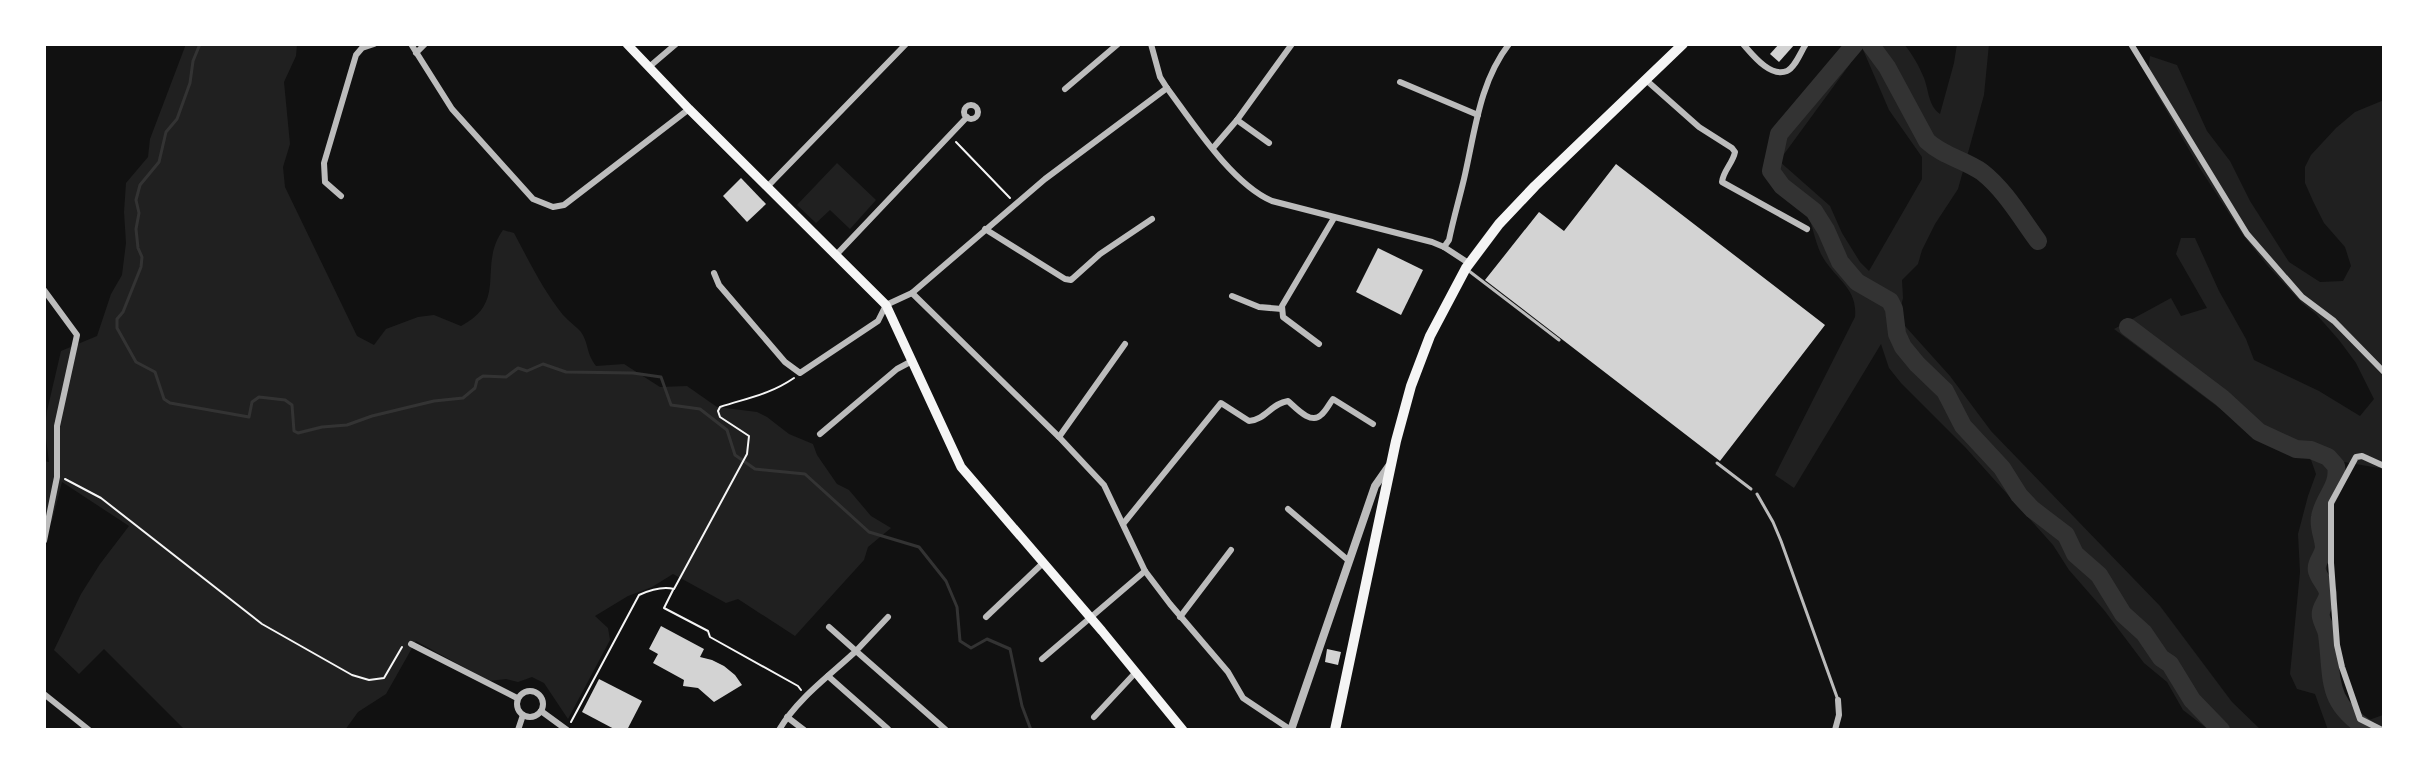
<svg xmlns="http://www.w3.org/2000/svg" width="2428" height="774" font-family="'IBM Plex Sans',sans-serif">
<rect width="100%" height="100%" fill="#111"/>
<!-- green -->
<g fill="#202020" fill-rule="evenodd">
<path d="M186,44H297L296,56L284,82L290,144L283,167L285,187L357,336L374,345L386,329L418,317L434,315L461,326C509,301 477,266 503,230L514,233C529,261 543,290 563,315C568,321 576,326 581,332C589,344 586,353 596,366L624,364L660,387L687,386L717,407L757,412L767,417L789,434L813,444L817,455L837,484L849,490L871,516L891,528L868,547L864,560L795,636L738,599L726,603L673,574L652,587L628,596L595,616L608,628L610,640L568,719L544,683L532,677L518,682L506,679L489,681L416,641L386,694L358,712L345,730H185L104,649L79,674L54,650L81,594L100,564L129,526L62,482L52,521L44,530V461L49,462L45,430L47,411L61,351L97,336L111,294L122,275L126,243L124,212L126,183L148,157L150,139Z"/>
<path d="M1853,44H1904C1913,55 1919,66 1924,78C1929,91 1928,105 1940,114L1954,63L1957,44H1989L1984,95L1958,189L1935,224L1922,250L1918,264L1902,280L1903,298L1900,310L1905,326L1950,376L1991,431L2160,606L2232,702L2261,730H2209L2183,710L2167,682L2144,663L2104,610L2069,570L2053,545L1965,447L1901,383L1889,368L1881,344L1794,488L1775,475L1855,317C1858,287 1834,279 1821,254C1814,239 1812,221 1804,206C1798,194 1780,188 1772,177C1768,173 1766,166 1764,160L1784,125ZM1861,45L1889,110L1922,157V179L1869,271L1860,262L1842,233L1830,206L1779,161L1850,64Z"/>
<polygon points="2150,56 2177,65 2207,131 2230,161 2250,201 2289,262 2320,282 2343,281 2351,266 2345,247 2324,223 2313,201 2305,183 2305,167 2311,155 2336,128 2355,112 2384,100 2384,464 2379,468 2344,462 2329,502 2326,527 2327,572 2329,616 2338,681 2348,704 2352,726 2383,715 2384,730 2328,730 2315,694 2297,689 2290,674 2300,572 2298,534 2308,496 2316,474 2310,457 2262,440 2114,329 2171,298 2181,316 2207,308 2176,254 2181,238 2195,238 2219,291 2246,339 2254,360 2319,391 2360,416 2374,399 2356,363 2339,340 2316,314 2302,303 2267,265 2243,235 2199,167 2151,84 2148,72"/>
<polygon points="837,163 876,200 850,229 830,210 816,223 797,205"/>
</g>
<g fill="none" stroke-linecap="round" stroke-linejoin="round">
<!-- stream -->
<polyline stroke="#333" stroke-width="3" points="200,44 193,61 190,83 177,119 166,132 159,162 140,185 136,200 139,213 136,229 138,248 142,257 141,267 123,312 117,319 117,328 136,362 155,372 164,399 170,403 249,417 252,402 259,397 285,400 292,405 294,431 298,433 322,427 347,425 372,416 434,401 463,398 475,388 477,380 483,376 506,377 518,368 527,371 543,364 566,372 633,373 661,377 671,405 700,409 727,430 735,455 755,469 805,474 869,532 919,547 946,581 957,607 960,641 971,648 987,639 1010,649 1022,706 1031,730"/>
<!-- river -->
<g stroke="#333" stroke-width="18">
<polyline points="1855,44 1779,134 1771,171 1782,186 1814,211 1826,230 1840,262 1857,282 1890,301 1894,309 1897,334 1903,347 1917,364 1945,391 1963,426 2002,468 2019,495 2032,509 2066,535 2075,554 2099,575 2123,614 2144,633 2161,658 2170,664 2192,700 2221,730"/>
<path d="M1870,44L1887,67L1927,141C1943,156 1965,160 1982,172C2005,190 2021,218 2038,241"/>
<path d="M2128,327L2222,398L2259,432L2296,449L2311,450L2328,457L2336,466C2340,486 2323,498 2320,517C2318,528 2324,538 2324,548C2323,556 2315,563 2317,571C2319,579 2327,586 2328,593C2328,602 2319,607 2321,617C2322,623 2326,628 2327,634C2333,681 2325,702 2369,730"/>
</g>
</g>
<!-- building -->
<g fill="#d3d3d3">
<polygon points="1779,44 1795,44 1779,62 1770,54"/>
<polygon points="1616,164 1825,325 1720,461 1485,280 1539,212 1564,231"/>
<polygon points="741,178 766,204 747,222 723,196"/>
<polygon points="1378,248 1423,270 1401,315 1356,292"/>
<polygon points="661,626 704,649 700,657 712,660 724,666 735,675 742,685 714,702 698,688 683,686 684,680 653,663 658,654 649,649"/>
<polygon points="1327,649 1341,652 1338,665 1325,662"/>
<polygon points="599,679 642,701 627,730 616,730 582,712"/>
</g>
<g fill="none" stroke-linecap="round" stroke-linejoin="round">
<!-- path -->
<g stroke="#f5f5f5" stroke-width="2">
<polyline points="956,142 1010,198"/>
<polyline points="65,479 101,498 262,624 352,675 369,680 384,678 402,647"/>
<polyline points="673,590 664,608 708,631 710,637 798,686 801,690"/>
<path d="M571,722L639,595C650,590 662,586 674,589L747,454L749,436L720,417L718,411L720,407C747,398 769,395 794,378"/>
</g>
<!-- service -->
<g stroke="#bcbcbc" stroke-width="3">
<polyline points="1469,271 1559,340"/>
<polyline points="1717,463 1751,489"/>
<polyline points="1757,494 1773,522 1781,541 1838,700"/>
</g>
<!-- minor -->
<g stroke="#bcbcbc" stroke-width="6">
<polyline points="411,44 452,109 533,199 553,207 564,205 689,109"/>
<path d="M1151,44L1160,77L1167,88C1193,123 1232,184 1272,201L1432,242L1444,247L1470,264"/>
<path d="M1743,44C1752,54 1770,78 1787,71C1795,68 1801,51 1806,44"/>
<polyline points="2131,44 2247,234 2302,297 2334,321 2384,372"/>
<polyline points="416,53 425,44"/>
<polyline points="649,67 676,44"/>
<path d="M1646,80L1699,127L1732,148L1735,152C1733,163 1723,171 1722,182L1807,229"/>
<polyline points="1400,82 1478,115"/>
<polyline points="1065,89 1118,44"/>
<circle cx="971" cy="112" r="7"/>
<polyline points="1237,120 1269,143"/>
<polyline points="1213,148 1237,120 1292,44"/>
<polyline points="768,186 906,44"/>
<polyline points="341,196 325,182 324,163 356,55 362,48 374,44"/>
<polyline points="985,229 1065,279 1071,280 1100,254 1152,219"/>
<path d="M1444,247L1449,240C1453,220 1459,200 1464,179C1475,132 1479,83 1509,44"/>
<polyline points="836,255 967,117"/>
<polyline points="714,273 719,285 785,362 800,373 878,321 886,305 912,293 1045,179 1167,88"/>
<polyline points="44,290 77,335 57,426 57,477 44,541"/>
<polyline points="912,293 1059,437 1104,485 1145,571 1170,604 1228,672 1243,698 1291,730"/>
<polyline points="1232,296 1259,307 1282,309"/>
<polyline points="1319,344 1283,317 1282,306 1334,218"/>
<polyline points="820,434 897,369 912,361"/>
<polyline points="1059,437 1125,344"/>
<polyline points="1288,509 1349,561"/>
<path d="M1123,524L1221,403L1249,421C1265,420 1272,403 1288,401C1296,408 1311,425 1321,415C1326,411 1329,404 1333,399L1373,424"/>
<polyline points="888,617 856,651 946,730"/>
<polyline points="986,617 1043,563"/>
<polyline points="1180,617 1231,550"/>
<polyline points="411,644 517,698"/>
<polyline points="1042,659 1145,571"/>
<polyline points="828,676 888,729"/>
<circle cx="530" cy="704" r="13"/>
<polyline points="44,694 89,730"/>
<polyline points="541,711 567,730"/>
<polyline points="787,717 804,730"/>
<polyline points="1094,717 1136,672"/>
<polyline points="518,730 523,715"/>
<path d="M779,730C797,699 829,676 856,651L829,627"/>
<polyline points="1835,730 1839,715 1838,700"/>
<polyline points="2382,730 2360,719 2342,667 2337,645 2331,563 2331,503 2356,457 2362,456 2384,466"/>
</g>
<!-- tertiary -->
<polyline stroke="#bcbcbc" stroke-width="8" points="1291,730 1375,486 1389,466"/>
<!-- secondary -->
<polyline stroke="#f5f5f5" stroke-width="9" points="627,44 689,109 886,305 961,467 1102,631 1183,730"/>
<!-- primary -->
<polyline stroke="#f5f5f5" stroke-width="10" points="1335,730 1396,441 1411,386 1430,336 1466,268 1499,224 1535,186 1683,44"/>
</g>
<!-- border -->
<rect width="2428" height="774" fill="none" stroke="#ffffff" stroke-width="92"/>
</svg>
